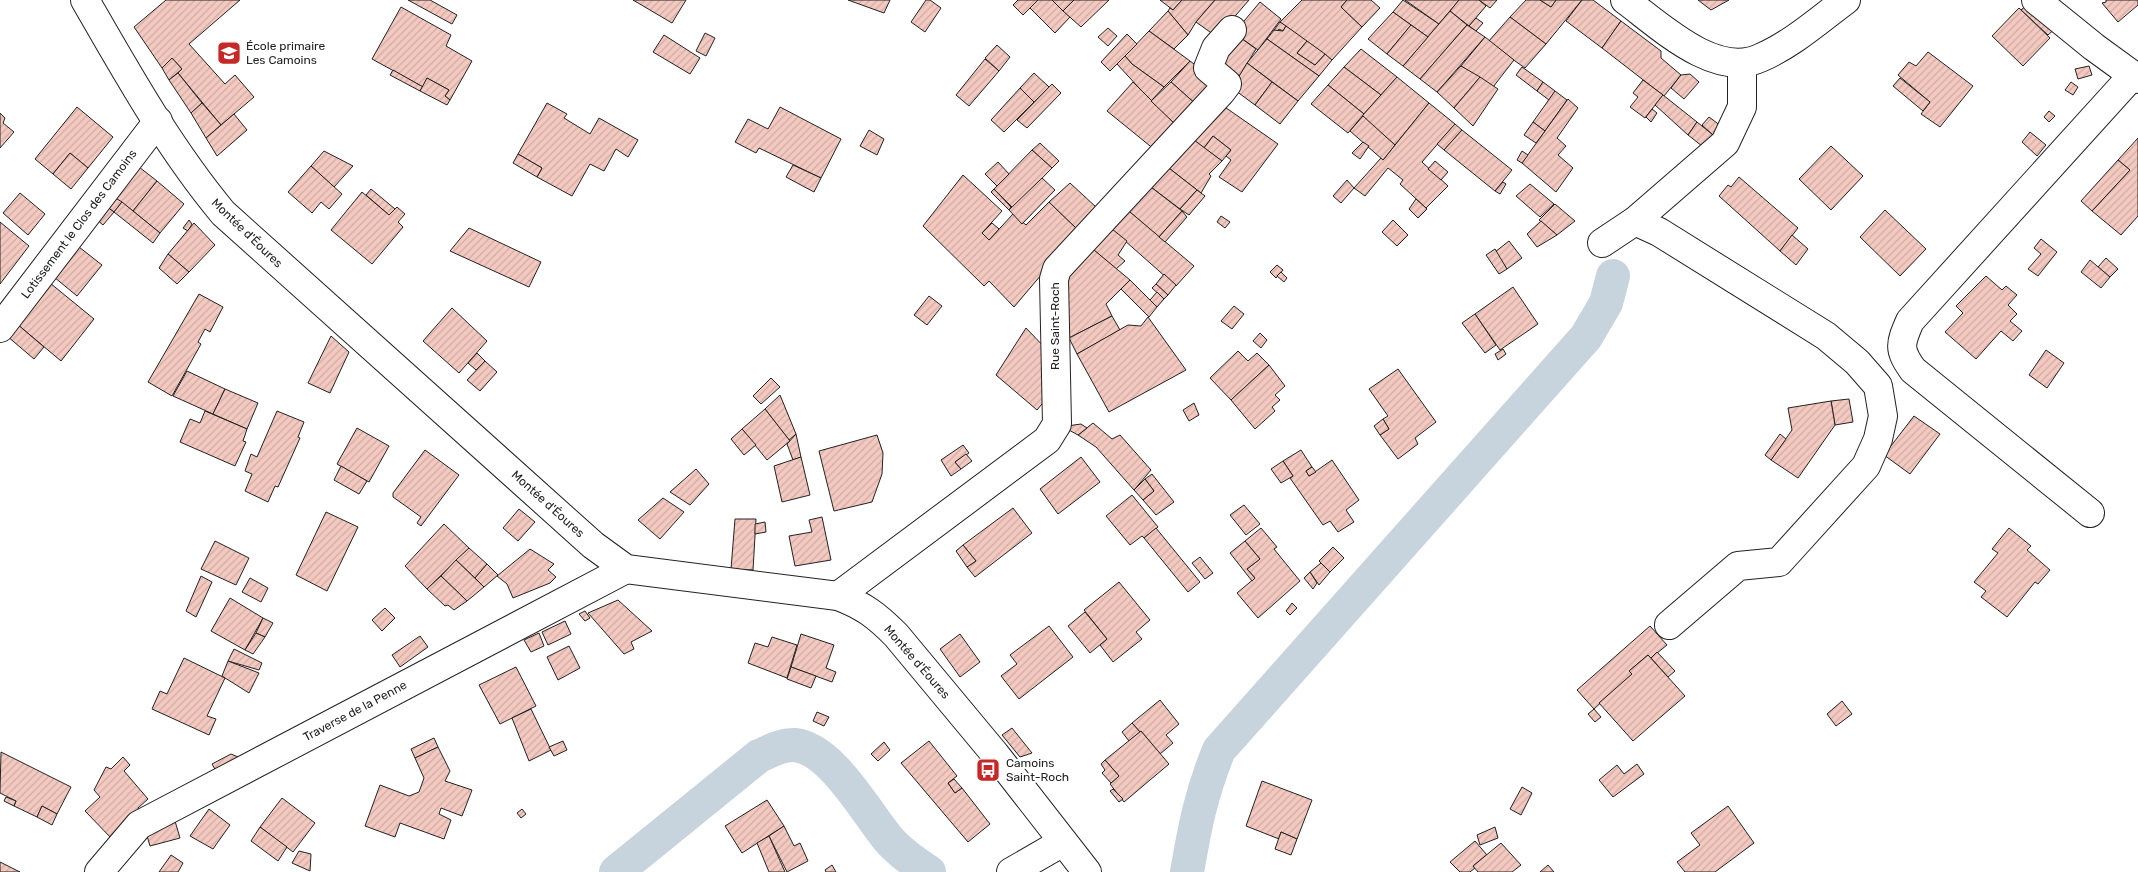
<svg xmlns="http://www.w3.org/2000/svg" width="2138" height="872" font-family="Rubik,sans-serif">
<defs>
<pattern id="building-hatch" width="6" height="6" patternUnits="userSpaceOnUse" patternTransform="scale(1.25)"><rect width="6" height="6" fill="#f3c9c0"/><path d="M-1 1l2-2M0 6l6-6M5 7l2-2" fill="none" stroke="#d0aca5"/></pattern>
</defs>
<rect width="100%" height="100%" fill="#fff"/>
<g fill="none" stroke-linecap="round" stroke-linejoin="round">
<!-- canal -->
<g stroke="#c7d3dd" stroke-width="34">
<path d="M616,872L759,756C771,751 782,744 795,745C832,749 867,814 890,841C901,853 915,863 929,872"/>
<path d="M1187,872C1195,826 1201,794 1219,750L1586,337L1606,303L1613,276"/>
</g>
</g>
<!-- building -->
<g fill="url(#building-hatch)" stroke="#222">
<polygon points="166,0 240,0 189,44 225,84 235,75 254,97 221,125 178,73 182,69 172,58 162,68 134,27"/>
<polygon points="408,0 430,0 457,15 452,24"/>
<polygon points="633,0 686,0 672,23"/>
<polygon points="848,0 890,0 884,13"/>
<polygon points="930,0 941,8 925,32 911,22 926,0"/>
<polygon points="1018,0 1038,0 1023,15 1013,5"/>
<polygon points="1038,0 1052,0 1070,17 1055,33 1030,8"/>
<polygon points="1052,0 1074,0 1063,11"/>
<polygon points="1074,0 1109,0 1081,27 1063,11"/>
<polygon points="1160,0 1182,0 1173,10"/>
<polygon points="1182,0 1215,0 1196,22 1188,35 1168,11 1170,8 1173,10"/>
<polygon points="1215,0 1249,0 1217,37 1196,22"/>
<polygon points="1302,0 1347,0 1341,7 1362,27 1332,60 1280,22"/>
<polygon points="1347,0 1371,0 1380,8 1362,27 1341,7"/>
<polygon points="1403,0 1439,24 1428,37 1393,12"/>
<polygon points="1405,0 1459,0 1439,24"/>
<polygon points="1459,0 1479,0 1486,6 1469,26 1450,11"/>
<polygon points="1479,0 1497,0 1490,8"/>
<polygon points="1526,0 1540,0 1551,7 1556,0 1582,0 1546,44 1510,17"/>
<polygon points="1540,0 1556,0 1551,7"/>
<polygon points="1582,0 1593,0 1621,21 1602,48 1566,21"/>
<polygon points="1698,0 1729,0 1711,10"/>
<polygon points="2106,0 2138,0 2138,5 2118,22 2102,3 2106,2"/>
<polygon points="1260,2 1281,19 1258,50 1234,33"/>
<polygon points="2029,3 2057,27 2048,35 2021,10"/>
<polygon points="401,7 451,35 446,46 472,61 450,100 445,96 449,90 427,78 423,87 372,59"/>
<polygon points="2019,8 2050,38 2023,66 1992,36"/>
<polygon points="1168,11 1188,35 1174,49 1149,31"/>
<polygon points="1450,11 1467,25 1420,79 1403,66"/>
<polygon points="1393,12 1411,25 1387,54 1368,39"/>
<polygon points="1510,17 1546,44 1525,68 1488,42"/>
<polygon points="1476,18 1483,23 1476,31 1469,26"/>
<polygon points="1621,21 1661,51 1661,58 1681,75 1664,96 1602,48"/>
<polygon points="1280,22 1286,26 1283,31 1279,29 1277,32 1274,30"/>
<polygon points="1411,25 1428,37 1403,66 1387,54"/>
<polygon points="1467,25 1485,37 1437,92 1420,79"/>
<polygon points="1286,26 1307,41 1297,53 1315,65 1325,54 1332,60 1319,76 1267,39 1274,30 1283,31"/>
<polygon points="1108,28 1117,36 1108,46 1098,37"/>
<polygon points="1149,31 1190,61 1164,87 1132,64 1125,56"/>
<polygon points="705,33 715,38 706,56 696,51"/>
<polygon points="1234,33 1256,49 1232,88 1217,64"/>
<polygon points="1127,34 1137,44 1110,71 1101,62"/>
<polygon points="664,35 700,58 690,74 653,52"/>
<polygon points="1485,37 1514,60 1493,87 1461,66"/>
<polygon points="1267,39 1319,76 1298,101 1247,63"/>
<polygon points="1307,41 1325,54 1315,65 1297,53"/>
<polygon points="997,45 1010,57 999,71 985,58"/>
<polygon points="1361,49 1397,77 1381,95 1344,67"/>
<polygon points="1928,52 1973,86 1940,127 1921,114 1930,102 1898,75 1909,62 1916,66"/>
<polygon points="1125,56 1132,64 1164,87 1151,101 1117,64"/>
<polygon points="172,58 182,69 169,80 162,68"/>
<polygon points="985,59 999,71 969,106 956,95"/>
<polygon points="1190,61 1219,83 1198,106 1171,82"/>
<polygon points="1247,63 1272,82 1255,105 1232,88"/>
<polygon points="1461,66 1480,77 1454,108 1437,92"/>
<polygon points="2089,66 2092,75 2078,79 2075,69"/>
<polygon points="1344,67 1381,95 1364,114 1328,85"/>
<polygon points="1522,67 1543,82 1537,91 1516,75"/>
<polygon points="393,70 423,87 420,91 390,75"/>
<polygon points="178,73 202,103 191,113 169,80"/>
<polygon points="1034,73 1049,87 1034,102 1020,88"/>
<polygon points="1690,74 1699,82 1684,99 1671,88 1681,75"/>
<polygon points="1397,77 1429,103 1395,145 1362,116"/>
<polygon points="1480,77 1498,89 1473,126 1454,108"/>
<polygon points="427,78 449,90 445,96 450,100 447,105 420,91"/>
<polygon points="1900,78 1930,102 1923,111 1893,86"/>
<polygon points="1643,80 1663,95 1645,118 1630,107 1638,97 1633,93"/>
<polygon points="1133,82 1177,126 1155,150 1107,111"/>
<polygon points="1171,82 1198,106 1177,126 1151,101"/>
<polygon points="1272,82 1298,101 1280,124 1255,105"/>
<polygon points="1543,82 1555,91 1549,100 1537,91"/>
<polygon points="2071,82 2078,87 2073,95 2065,90"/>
<polygon points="1052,84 1061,93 1027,128 1017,120"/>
<polygon points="1328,85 1364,114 1348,133 1311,104"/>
<polygon points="1020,88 1034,102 1004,132 991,120"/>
<polygon points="1555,91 1567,100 1545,131 1533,122"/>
<polygon points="1663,95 1697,122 1688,135 1655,105"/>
<polygon points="1568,99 1578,108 1557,138 1566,146 1558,155 1573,168 1556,192 1522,163"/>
<polygon points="202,103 221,125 206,138 191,113"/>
<polygon points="547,103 567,114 564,118 590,134 599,118 638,140 628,157 616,149 604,171 590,164 572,196 537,177 542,168 518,154"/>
<polygon points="1219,103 1278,144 1242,192 1219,177 1231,160 1226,156 1231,150 1213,136 1204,148 1190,137"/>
<polygon points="1429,103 1455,124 1422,162 1448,186 1426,208 1400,184 1403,180 1388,168 1365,196 1354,188 1381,158 1383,160"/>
<polygon points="77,107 113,137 88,168 70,153 53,174 35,159"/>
<polygon points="780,107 841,139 821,178 759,148 756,153 735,142 748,119 768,129"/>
<polygon points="1652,109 1657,113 1651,122 1646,117"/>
<polygon points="2049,111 2055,116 2049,122 2044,117"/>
<polygon points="0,113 5,118 3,123 14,132 0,148"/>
<polygon points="234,114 247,130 217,156 206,138"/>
<polygon points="1363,116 1395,145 1383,160 1350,131"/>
<polygon points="1709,117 1721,126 1713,135 1702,125"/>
<polygon points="1533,122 1545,131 1536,143 1524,135"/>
<polygon points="1697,122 1713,135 1702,146 1688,135"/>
<polygon points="1455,124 1462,130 1444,150 1437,144"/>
<polygon points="869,130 884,139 877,155 860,146"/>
<polygon points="1462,130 1512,170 1495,191 1444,150"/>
<polygon points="2030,132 2046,145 2037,156 2022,142"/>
<polygon points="1213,136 1231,150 1222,161 1204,148"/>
<polygon points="1190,137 1222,161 1209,174 1211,176 1201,193 1165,165"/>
<polygon points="2138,138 2138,216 2121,235 2092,211 2130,170 2118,160"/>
<polygon points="1363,142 1369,146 1360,159 1352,153"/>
<polygon points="1040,143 1059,161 1052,168 1032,150"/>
<polygon points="1831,146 1863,176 1831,210 1799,179"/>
<polygon points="1032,150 1052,168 1013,208 994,189"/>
<polygon points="324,151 353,166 334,187 311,166"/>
<polygon points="1522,151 1528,155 1522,163 1517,160"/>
<polygon points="70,153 88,168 71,189 53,174"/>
<polygon points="518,154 542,168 537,177 513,163"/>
<polygon points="2118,160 2130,170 2092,211 2081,201"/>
<polygon points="1435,161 1448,172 1441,180 1428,169"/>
<polygon points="998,162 1009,174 997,186 985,174"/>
<polygon points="793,165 821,178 814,192 786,177"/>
<polygon points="1165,165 1197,190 1180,209 1147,184"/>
<polygon points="311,166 342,194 329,209 321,202 312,213 288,192"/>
<polygon points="139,167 157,181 133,211 114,197"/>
<polygon points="963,175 1002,211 982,233 989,240 1013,214 1026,225 1049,202 1076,228 1054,252 1058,255 1014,307 989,281 984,286 923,226"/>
<polygon points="1739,177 1798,228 1780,251 1719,196 1728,185 1731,187"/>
<polygon points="1042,178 1055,190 1022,224 1009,210"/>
<polygon points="1347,180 1354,188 1341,203 1333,196"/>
<polygon points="157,181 184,204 160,233 133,211"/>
<polygon points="1503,182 1506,184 1500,194 1495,191"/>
<polygon points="1070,183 1096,207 1076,228 1049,202"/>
<polygon points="1147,184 1182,211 1159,237 1124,207"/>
<polygon points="1530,184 1554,204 1540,217 1516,196"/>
<polygon points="371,189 395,209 389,215 366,195"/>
<polygon points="994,189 1011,207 1009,210 991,192"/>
<polygon points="1197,190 1205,196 1189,215 1180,209"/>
<polygon points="362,192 389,215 397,207 405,214 398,222 403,227 372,264 331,230"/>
<polygon points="20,193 45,214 28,235 3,213"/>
<polygon points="114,197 122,202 114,212 106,206"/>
<polygon points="1416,199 1427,209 1418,218 1409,209"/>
<polygon points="122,202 160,233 153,243 114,212"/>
<polygon points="1555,204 1575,221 1557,235 1539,220"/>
<polygon points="106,206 114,212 103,225 96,219"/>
<polygon points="1124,207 1194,266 1176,286 1107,225"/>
<polygon points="1885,210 1926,249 1900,276 1860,237"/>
<polygon points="1182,211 1187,217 1165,242 1159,237"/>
<polygon points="1221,216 1230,222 1225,228 1217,222"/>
<polygon points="189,220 192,224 188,231 183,228"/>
<polygon points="1393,220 1408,235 1397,246 1382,232"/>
<polygon points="1541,221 1557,235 1537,247 1527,234"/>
<polygon points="0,222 29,246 0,284"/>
<polygon points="194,223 215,245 189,272 168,254"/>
<polygon points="992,223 999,229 989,240 982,233"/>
<polygon points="1107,225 1127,241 1118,255 1125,261 1116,269 1088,245"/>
<polygon points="469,228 541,262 529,287 450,251"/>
<polygon points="1792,235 1808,249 1796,265 1780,251"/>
<polygon points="2041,239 2057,252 2038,276 2028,269 2041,254 2034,248"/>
<polygon points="1509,241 1522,258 1507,269 1495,252"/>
<polygon points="1088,245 1130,280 1106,304 1112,316 1069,338 1065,302 1067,266"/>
<polygon points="79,247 102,265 77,296 54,277"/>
<polygon points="1495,249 1507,269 1499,274 1486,255"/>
<polygon points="168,254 189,272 177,284 159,268"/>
<polygon points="2106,258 2118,269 2110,277 2098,267"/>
<polygon points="2090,260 2110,277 2101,288 2081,272"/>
<polygon points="1277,265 1283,270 1276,278 1270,272"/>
<polygon points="1281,272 1287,278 1284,282 1277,276"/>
<polygon points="1164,274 1176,285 1168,295 1156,284"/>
<polygon points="1986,276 2002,290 2006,286 2017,295 2008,305 2017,314 2010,321 2022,331 2013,341 2001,331 1976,359 1945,332 1963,313 1956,306"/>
<polygon points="1130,280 1157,307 1149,317 1121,289"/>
<polygon points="50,283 94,319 61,361 17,324"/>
<polygon points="1156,284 1168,295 1164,299 1152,288"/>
<polygon points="1513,287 1538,324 1500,350 1475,314"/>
<polygon points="1157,292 1164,299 1157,307 1150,300"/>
<polygon points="199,294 223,307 210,332 205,329 198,342 201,344 172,396 148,382"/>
<polygon points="929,296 942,306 927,325 914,315"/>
<polygon points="1234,306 1244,314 1232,329 1221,321"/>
<polygon points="452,308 487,341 459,373 423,341"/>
<polygon points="1475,314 1496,345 1485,353 1462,323"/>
<polygon points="1112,316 1120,330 1077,354 1069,338"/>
<polygon points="1148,317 1186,370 1109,412 1077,354 1128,325 1141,326"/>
<polygon points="17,324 44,347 34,359 7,336"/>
<polygon points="1026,328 1050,353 1051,393 1037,410 996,375"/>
<polygon points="1260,333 1267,340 1261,348 1253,341"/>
<polygon points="331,336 349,352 330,393 308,383"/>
<polygon points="1503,349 1506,354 1498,360 1495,354"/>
<polygon points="2046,350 2064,363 2047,388 2029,375"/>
<polygon points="1238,351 1248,361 1257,353 1269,365 1231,400 1210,378"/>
<polygon points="477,353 485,361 476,370 468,363"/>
<polygon points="485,361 497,372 480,391 467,380"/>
<polygon points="1269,365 1285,386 1275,395 1280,400 1272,407 1275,411 1255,429 1231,400"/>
<polygon points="1398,369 1436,422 1415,438 1418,444 1398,459 1380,435 1389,429 1383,419 1388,416 1369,389"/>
<polygon points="187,371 225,389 213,414 173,396"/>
<polygon points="771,378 780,387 761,404 753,396"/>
<polygon points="225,389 258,403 247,429 213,414"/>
<polygon points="780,395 796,434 789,440 765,409"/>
<polygon points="1849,399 1853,422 1835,425 1831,401"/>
<polygon points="1831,401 1835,425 1798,478 1771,460 1792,430 1788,408"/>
<polygon points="1194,403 1199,415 1189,421 1183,410"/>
<polygon points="765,409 790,441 767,460 742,429"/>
<polygon points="205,411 247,429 243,441 246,442 235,466 180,442 190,419 200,423"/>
<polygon points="277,411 304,422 298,437 300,438 278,487 275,486 268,502 245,491 252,474 245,471 251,454 257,457"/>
<polygon points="1914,416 1940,434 1910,474 1884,455"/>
<polygon points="1383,419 1389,429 1380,435 1374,426"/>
<polygon points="1093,423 1112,439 1120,435 1151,470 1134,490 1096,447 1078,435"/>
<polygon points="1081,424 1087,428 1078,435 1067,429 1067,426"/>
<polygon points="357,428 389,446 369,482 337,464"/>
<polygon points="742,429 756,445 744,455 731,439"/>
<polygon points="796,434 801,457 793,460 787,444"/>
<polygon points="1780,434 1786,439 1771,460 1765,455"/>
<polygon points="877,435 883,453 882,474 872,502 834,511 819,451"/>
<polygon points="963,445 969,453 955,462 961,469 951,476 941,460"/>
<polygon points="425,450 459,475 421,526 417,523 421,517 393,497 393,493"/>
<polygon points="1301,450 1312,467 1306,471 1309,476 1332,460 1359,500 1346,510 1354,522 1338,532 1330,521 1323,525 1290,478 1293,476 1283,461"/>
<polygon points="966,454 972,461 961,469 955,462"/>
<polygon points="801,457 810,495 782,502 774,466"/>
<polygon points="1081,457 1100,482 1058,514 1040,489"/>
<polygon points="1283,461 1293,476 1281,483 1271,469"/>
<polygon points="341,466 367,481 359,494 334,480"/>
<polygon points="1312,467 1316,472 1309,476 1306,471"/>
<polygon points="696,469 709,484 690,505 670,492"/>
<polygon points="1152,474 1174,502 1156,515 1143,500 1154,491 1145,479"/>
<polygon points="1145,479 1154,491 1143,500 1134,490"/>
<polygon points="1132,495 1158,527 1144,538 1142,536 1130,545 1106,516"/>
<polygon points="663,498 684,512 660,539 638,520"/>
<polygon points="1244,505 1260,524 1246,535 1230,515"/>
<polygon points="1013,508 1032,533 975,577 967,567 976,561 963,545"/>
<polygon points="519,509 535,522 518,541 503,528"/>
<polygon points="326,512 358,527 327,591 296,575"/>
<polygon points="822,517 831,560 795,566 789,536 812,532 809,520"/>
<polygon points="735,519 756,519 753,570 731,569"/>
<polygon points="765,522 766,532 755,534 755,524"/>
<polygon points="444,524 469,548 427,589 405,566"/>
<polygon points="1156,528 1200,582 1188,592 1144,538"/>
<polygon points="1261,528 1277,547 1274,549 1300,581 1258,618 1237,593 1255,578 1247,569 1260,559 1245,541"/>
<polygon points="2009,528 2031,546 2027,550 2050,570 2038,584 2035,582 2007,617 1981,597 1986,591 1974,582 1998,553 1992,549"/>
<polygon points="215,541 249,558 236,585 201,569"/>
<polygon points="1245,541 1260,559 1247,569 1255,578 1252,581 1230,553"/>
<polygon points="963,545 976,561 967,567 956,551"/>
<polygon points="1333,547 1344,558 1330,572 1319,561"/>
<polygon points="469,548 487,564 475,578 456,560"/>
<polygon points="530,549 554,564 548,570 556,577 550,583 513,598 507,584 497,576"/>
<polygon points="1200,557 1213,573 1205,579 1192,563"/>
<polygon points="456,560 484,587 467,601 441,576"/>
<polygon points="1321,563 1330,572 1319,585 1310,572"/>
<polygon points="487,564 498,575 484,587 475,578"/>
<polygon points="1310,572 1317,583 1313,589 1304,578"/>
<polygon points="201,576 212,582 196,617 186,611"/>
<polygon points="441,576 467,601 454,610 448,605 445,606 427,589"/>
<polygon points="250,578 268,588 261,602 242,592"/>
<polygon points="1119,582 1150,620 1136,632 1142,639 1113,662 1100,645 1107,639 1084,610"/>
<polygon points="230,598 263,618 245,650 211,631"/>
<polygon points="618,600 652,631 631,642 634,649 624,654 588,613"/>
<polygon points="1292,603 1297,608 1290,615 1286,611"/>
<polygon points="385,608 395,618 382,631 372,620"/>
<polygon points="585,611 590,618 585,621 579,614"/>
<polygon points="1085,612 1107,639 1090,653 1068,626"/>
<polygon points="263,618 273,623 265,637 256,633"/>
<polygon points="565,621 571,634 548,645 542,632"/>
<polygon points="1049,626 1073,657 1019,699 1001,676 1017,664 1010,655"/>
<polygon points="1650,626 1667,645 1651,658 1648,655 1629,671 1632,674 1594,709 1577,690"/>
<polygon points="256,633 265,637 253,654 245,650"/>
<polygon points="539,633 544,646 531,652 524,640"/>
<polygon points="801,634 834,645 826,668 836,672 832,682 791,667"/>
<polygon points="960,634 980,662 960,677 940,649"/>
<polygon points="420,636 428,647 400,667 392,655"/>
<polygon points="772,637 797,645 787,678 748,663 755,643 768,647"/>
<polygon points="569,646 580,668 558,680 547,657"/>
<polygon points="234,649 262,663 259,670 228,661"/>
<polygon points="1657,652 1675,671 1668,677 1651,658"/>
<polygon points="1648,655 1685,696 1633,741 1599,703 1632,674 1629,671"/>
<polygon points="184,658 225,678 207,716 216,719 209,735 152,709 160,691 167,694"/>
<polygon points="228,661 259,673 249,693 222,676"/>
<polygon points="516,667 536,706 500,724 479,685"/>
<polygon points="791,667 816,676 811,688 787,679"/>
<polygon points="1160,700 1179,724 1166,735 1173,743 1160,754 1141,731 1140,732 1132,723"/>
<polygon points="1842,701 1852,714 1836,726 1827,714"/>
<polygon points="531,709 551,750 529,761 512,718"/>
<polygon points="1594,709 1601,717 1595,722 1588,714"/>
<polygon points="817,712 829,717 824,726 813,721"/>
<polygon points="1132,723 1140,732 1129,741 1122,732"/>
<polygon points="1012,728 1032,753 1020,757 1002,735"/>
<polygon points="1141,731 1169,764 1124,802 1110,784 1119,776 1105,760"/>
<polygon points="434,738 438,747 415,758 411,749"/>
<polygon points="563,741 567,750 554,756 549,747"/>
<polygon points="929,741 957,776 948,783 955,793 962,788 990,824 968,842 901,763"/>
<polygon points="884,742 890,750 878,761 871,754"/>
<polygon points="438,747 450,771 445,781 472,790 462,816 441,808 439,814 451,820 444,839 400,823 395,837 365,826 380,785 409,796 419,792 424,778 415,758"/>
<polygon points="1,752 71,787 57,814 42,806 37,817 14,806 16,801 0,793"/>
<polygon points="231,754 243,759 216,771 212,764"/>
<polygon points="123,757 130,765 124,771 148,799 138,808 140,813 113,840 85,811 100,797 94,790 106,767 111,769"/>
<polygon points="1105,760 1119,776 1111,783 1102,773 1105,770 1101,764"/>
<polygon points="1637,764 1644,774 1613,797 1599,780 1617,765 1624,774"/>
<polygon points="954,779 962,788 955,793 948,783"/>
<polygon points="1262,781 1312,800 1297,839 1281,832 1279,839 1246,826"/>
<polygon points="1522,787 1532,793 1521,815 1510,809"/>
<polygon points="1113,789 1123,799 1119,802 1110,791"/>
<polygon points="6,797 16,801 14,806 4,801"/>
<polygon points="282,798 315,823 293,852 260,827"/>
<polygon points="767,800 784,826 742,853 725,826"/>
<polygon points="42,806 57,814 52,825 37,817"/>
<polygon points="1728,806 1754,843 1715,872 1685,872 1677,862 1700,845 1691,833"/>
<polygon points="209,809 230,825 213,849 190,836"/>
<polygon points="522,809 526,814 521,818 517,813"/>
<polygon points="175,821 180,838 150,846 145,829"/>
<polygon points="784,826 794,846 800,843 808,861 787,872 769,836"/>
<polygon points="260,827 287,847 278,861 251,841"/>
<polygon points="1495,827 1498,838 1480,845 1477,835"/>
<polygon points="1281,832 1297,839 1291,855 1275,849"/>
<polygon points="769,836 785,872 769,872 757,843"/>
<polygon points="1475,841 1487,855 1473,866 1475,868 1470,872 1460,872 1450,862"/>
<polygon points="1501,843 1521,865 1512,872 1478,872 1473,866"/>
<polygon points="299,851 311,854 310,871 292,863"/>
<polygon points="171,855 183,863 178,872 159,872"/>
<polygon points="0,862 20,872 0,872"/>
<polygon points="832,865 836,872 826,872 825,870"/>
<polygon points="1548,865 1554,872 1540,872"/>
</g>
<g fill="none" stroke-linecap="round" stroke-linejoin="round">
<!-- minor casing -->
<g stroke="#222" stroke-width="30">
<g id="minor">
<path d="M85,0C127,73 169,148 223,213L593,545L626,569L838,596C864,606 876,615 896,635L995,754L1087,872"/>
<path d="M1625,0C1659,25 1715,79 1760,58C1791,45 1819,20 1846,0"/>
<polyline points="2036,0 2094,47 2138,79"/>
<polyline points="1635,221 1659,232 1826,336 1857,362 1878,386 1883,416 1878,439 1866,466 1779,562 1738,566 1669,625"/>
<polyline points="1602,243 1635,221 1725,143 1742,107 1742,63"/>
<polyline points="0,328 158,121"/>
<path d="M2090,513L1913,370C1898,349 1900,344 1910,321L2133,75"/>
<polyline points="838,596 1047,440 1057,424 1054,279 1057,269 1221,92 1227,84 1208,68 1216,48 1232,30"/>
<polyline points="99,872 139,825 626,569"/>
<polyline points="1011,872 1063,842"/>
</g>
</g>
<!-- minor -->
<use href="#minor" stroke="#fff" stroke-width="28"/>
</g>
<!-- icons -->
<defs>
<g id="school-square" transform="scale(1.25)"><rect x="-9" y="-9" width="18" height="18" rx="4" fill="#c62828" stroke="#fff"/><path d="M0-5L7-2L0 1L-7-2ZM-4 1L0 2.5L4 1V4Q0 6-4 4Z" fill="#fff"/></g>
<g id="bus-square" transform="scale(1.25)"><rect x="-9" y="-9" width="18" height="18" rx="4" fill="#c62828" stroke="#fff"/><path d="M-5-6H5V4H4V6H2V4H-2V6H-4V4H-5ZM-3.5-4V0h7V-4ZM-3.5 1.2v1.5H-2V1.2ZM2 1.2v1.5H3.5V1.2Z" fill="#fff"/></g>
</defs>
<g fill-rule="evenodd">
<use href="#school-square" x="229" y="53"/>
<use href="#bus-square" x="988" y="770"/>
</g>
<g text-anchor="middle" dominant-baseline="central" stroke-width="4" stroke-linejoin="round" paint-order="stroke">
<!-- poi labels -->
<g font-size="12" fill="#222" stroke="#fff" text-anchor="start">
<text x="246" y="46">École primaire<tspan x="246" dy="14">Les Camoins</tspan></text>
<text x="1006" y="763">Camoins<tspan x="1006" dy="14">Saint-Roch</tspan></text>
</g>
<!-- street labels -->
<g font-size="12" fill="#222" stroke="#fff">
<text transform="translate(79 224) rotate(-53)">Lotissement le Clos des Camoins</text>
<text transform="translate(247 233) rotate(44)">Montée d'Éoures</text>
<text transform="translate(1055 326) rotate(-90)">Rue Saint-Roch</text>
<text transform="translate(548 504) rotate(42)">Montée d'Éoures</text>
<text transform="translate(917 662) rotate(49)">Montée d'Éoures</text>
<text transform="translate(355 711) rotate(-28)">Traverse de la Penne</text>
</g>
</g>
</svg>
